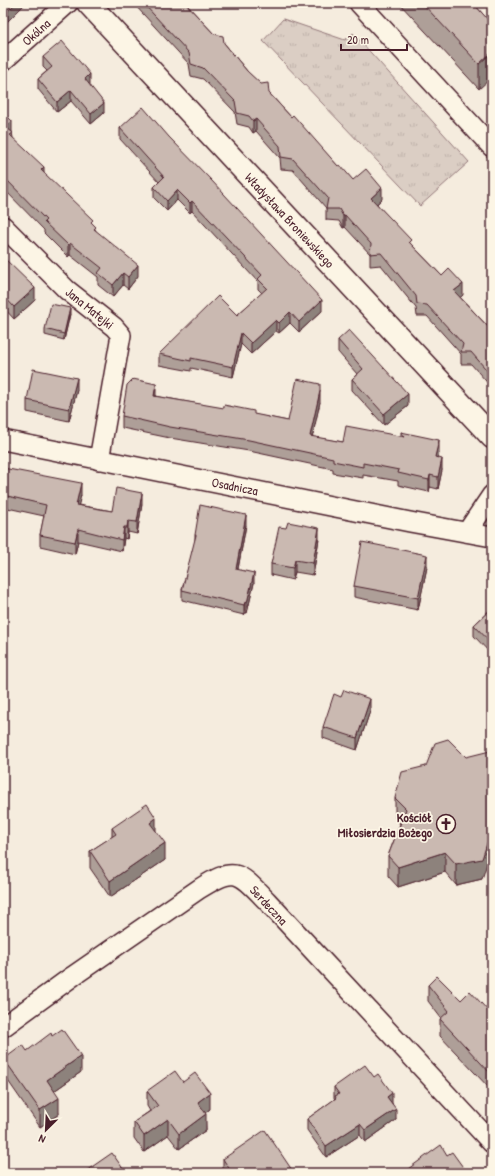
<svg xmlns="http://www.w3.org/2000/svg" width="495" height="1176" font-family="'Patrick Hand',sans-serif">
<defs>
<pattern id="park-tufts" width="24" height="20" patternUnits="userSpaceOnUse"><rect width="24" height="20" fill="#dbcec4"/><path d="M3 7l-1-3M5 7V3M7 7l1-3M15 17l-1-3M17 17v-4M19 17l1-3" fill="none" stroke="#bdb0a9"/></pattern>
</defs>
<rect width="100%" height="100%" fill="#f5ecde"/>
<filter id="ink" filterUnits="userSpaceOnUse"><feTurbulence type="fractalNoise" baseFrequency=".025" numOctaves="2"/><feDisplacementMap in="SourceGraphic" scale="8" xChannelSelector="R" yChannelSelector="G"/><feConvolveMatrix kernelMatrix="1 2 1 2 8 2 1 2 1" color-interpolation-filters="sRGB"/></filter>
<g filter="url(#ink)">
<!-- park -->
<polygon fill="url(#park-tufts)" stroke="#927678" points="283,19 345,40 353,33 469,162 420,206 263,41"/>
<g fill="none" stroke-linecap="round" stroke-linejoin="round">
<!-- minor casing -->
<g stroke="#4a1f2b" stroke-width="22">
<g id="minor">
<polyline points="359,3 492,147"/>
<polyline points="3,61 68,3"/>
<polyline points="3,226 67,290 114,327 121,335 99,460"/>
<polyline points="3,440 410,522 492,537"/>
<polyline points="467,532 492,495"/>
<path d="M3,1027L73,976L199,889C235,866 238,871 267,901L492,1143"/>
</g>
</g>
<!-- tertiary casing -->
<g stroke="#4a1f2b" stroke-width="25">
<polyline id="tertiary" points="88,3 492,437"/>
</g>
<!-- minor -->
<use href="#minor" stroke="#fcf5e5" stroke-width="19"/>
<!-- tertiary -->
<use href="#tertiary" stroke="#fcf5e5" stroke-width="22"/>
</g>
<!-- wall -->
<g fill="#ae9f98" stroke="#4a1f2b">
<polygon points="3,3 26,3 5,24 4,22 3,23"/>
<polygon points="133,3 185,3 214,34 224,43 247,71 269,93 291,117 338,166 353,180 382,199 377,204 411,244 442,276 463,295 460,297 492,331 492,388 471,364 461,364 461,354 427,316 417,316 416,308 381,265 370,266 370,254 345,227 343,228 339,221 326,220 326,208 293,170 281,169 280,158 256,131 253,133 249,127 237,124 235,112 203,79 191,76 189,64"/>
<polygon points="399,3 473,3 492,24 479,89"/>
<polygon points="43,57 90,85 104,113 91,124 71,101 57,112 38,89 38,79 47,71 43,67"/>
<polygon points="3,112 12,132 13,138 44,173 93,225 96,231 138,276 128,289 123,285 113,297 98,285 98,277 70,255 68,257 44,233 44,230 3,188"/>
<polygon points="120,128 169,137 322,311 299,332 290,323 279,333 276,331 251,354 241,344 233,377 191,368 191,371 159,365 159,354 237,315 262,293 258,289 258,282 192,211 190,213 177,200 167,211 154,198 154,187 159,182 120,139"/>
<polygon points="3,258 35,300 14,319 3,307"/>
<polygon points="70,314 64,340 45,335 45,329"/>
<polygon points="338,340 408,406 384,425 352,390 352,379 357,374 338,352"/>
<polygon points="77,390 69,421 27,412 27,400"/>
<polygon points="156,395 156,396 288,421 320,402 312,437 343,442 401,436 401,432 439,452 438,458 442,470 438,489 430,487 429,492 398,485 398,481 363,475 363,478 333,473 333,469 249,451 170,438 122,428 122,416"/>
<polygon points="3,468 81,495 78,505 112,511 142,504 137,534 128,532 127,539 124,538 122,551 78,541 75,554 40,546 40,535 44,516 3,507"/>
<polygon points="246,525 238,569 254,583 247,613 245,613 244,615 182,600 182,590 195,542 195,535"/>
<polygon points="286,528 319,539 313,575 295,572 293,580 271,575 271,564"/>
<polygon points="427,567 418,610 354,597 354,586"/>
<polygon points="492,608 492,655 474,636 474,625"/>
<polygon points="370,711 357,750 323,738 323,727"/>
<polygon points="395,798 482,879 456,885 445,872 398,887 388,876 388,856 400,824 395,818"/>
<polygon points="112,828 156,831 165,860 110,897 90,868 90,851 112,837"/>
<polygon points="428,985 492,1015 492,1091 440,1036 440,1019 441,1018 428,1001"/>
<polygon points="52,1036 81,1072 54,1091 59,1114 40,1127 4,1075 4,1059 27,1051"/>
<polygon points="183,1082 210,1109 205,1113 206,1130 179,1149 168,1135 144,1152 134,1138 134,1122 150,1111 147,1106 147,1091"/>
<polygon points="334,1087 392,1103 396,1120 365,1142 360,1135 326,1157 307,1130 307,1119 335,1099 334,1098"/>
<polygon points="447,1155 465,1173 408,1173 408,1169"/>
<polygon points="223,1159 294,1173 223,1173"/>
</g>
<!-- shaded-wall -->
<g fill="#8d827c" stroke="#4a1f2b">
<polygon points="16,3 26,3 5,24 5,14"/>
<polygon points="4,12 4,22 3,23 3,13"/>
<polygon points="492,52 492,77 479,89 479,64"/>
<polygon points="90,74 90,85 85,89 85,79"/>
<polygon points="71,90 71,101 57,112 57,102"/>
<polygon points="104,103 104,113 91,124 91,114"/>
<polygon points="256,119 256,131 253,133 253,121"/>
<polygon points="12,121 12,133 6,127"/>
<polygon points="44,167 44,179 41,170"/>
<polygon points="382,188 382,199 371,209 371,198"/>
<polygon points="177,190 177,200 167,211 167,201"/>
<polygon points="192,201 192,211 190,213 190,203"/>
<polygon points="345,215 345,227 343,228 343,216"/>
<polygon points="70,243 70,255 68,257 68,245"/>
<polygon points="138,265 138,276 128,289 128,277"/>
<polygon points="123,273 123,285 113,297 113,285"/>
<polygon points="463,284 463,295 454,303 454,291"/>
<polygon points="35,288 35,300 14,319 14,307"/>
<polygon points="322,300 322,311 299,332 299,322"/>
<polygon points="70,308 70,314 64,340 64,334"/>
<polygon points="290,312 290,323 279,333 279,323"/>
<polygon points="276,320 276,331 251,354 251,343"/>
<polygon points="241,333 241,344 233,377 233,367"/>
<polygon points="77,378 77,390 69,421 69,409"/>
<polygon points="156,384 156,395 154,407 154,396"/>
<polygon points="320,391 320,402 310,448 310,436"/>
<polygon points="408,394 408,406 384,425 384,414"/>
<polygon points="439,440 439,452 435,469 435,457"/>
<polygon points="442,459 442,470 438,489 438,477"/>
<polygon points="430,475 430,487 429,492 429,480"/>
<polygon points="81,483 81,495 76,516 76,505"/>
<polygon points="142,493 142,504 137,534 137,522"/>
<polygon points="246,515 246,525 236,579 236,569"/>
<polygon points="128,521 128,532 127,539 127,527"/>
<polygon points="124,527 124,538 122,551 122,540"/>
<polygon points="319,528 319,539 313,575 313,563"/>
<polygon points="78,529 78,541 75,554 75,542"/>
<polygon points="427,555 427,567 418,610 418,598"/>
<polygon points="295,560 295,572 293,580 293,568"/>
<polygon points="254,573 254,583 247,613 247,603"/>
<polygon points="245,602 245,613 244,615 244,605"/>
<polygon points="370,699 370,711 357,750 357,738"/>
<polygon points="156,818 156,835 150,823"/>
<polygon points="492,828 492,848 482,879 456,885 456,864"/>
<polygon points="165,843 165,860 110,897 110,881"/>
<polygon points="445,852 445,872 398,887 398,867"/>
<polygon points="81,1056 81,1072 47,1096 47,1080"/>
<polygon points="210,1093 210,1109 198,1118 198,1102"/>
<polygon points="392,1093 392,1105 387,1097"/>
<polygon points="59,1098 59,1114 40,1127 40,1110"/>
<polygon points="396,1109 396,1120 365,1142 365,1130"/>
<polygon points="206,1114 206,1130 179,1149 179,1134"/>
<polygon points="168,1119 168,1135 144,1152 144,1136"/>
<polygon points="360,1124 360,1135 326,1157 326,1146"/>
<polygon points="251,1169 251,1173 246,1173"/>
</g>
<!-- building -->
<g fill="#cab9b1" stroke="#4a1f2b">
<polygon points="3,3 16,3 5,14 4,12 3,13"/>
<polygon points="143,3 185,3 214,34 223,36 224,43 247,71 261,84 268,83 269,93 291,117 293,115 338,166 340,165 353,180 366,169 382,188 371,198 411,240 409,242 442,276 449,269 463,284 454,291 492,331 492,376 471,352 461,352 463,344 427,305 417,304 416,296 381,253 370,254 371,244 345,215 343,216 339,209 326,209 328,198 293,159 281,157 280,146 256,119 253,121 249,116 237,113 235,101 203,68 191,64 189,53"/>
<polygon points="422,3 473,3 492,24 492,52 479,64"/>
<polygon points="62,41 90,74 85,79 104,103 91,114 71,90 57,102 38,79 52,67 43,57"/>
<polygon points="143,107 169,137 212,181 322,300 299,322 290,312 279,323 276,320 251,343 241,333 233,367 191,358 191,361 159,354 218,296 237,315 267,288 258,279 262,275 192,201 190,203 177,190 167,201 154,187 164,177 120,128"/>
<polygon points="3,112 12,121 6,127 13,133 10,135 44,167 41,170 93,220 91,222 96,227 94,229 138,265 128,277 123,273 113,285 98,273 102,268 70,243 68,245 44,222 46,220 3,176"/>
<polygon points="3,258 4,258 35,288 14,307 3,295"/>
<polygon points="51,304 70,308 64,334 45,329"/>
<polygon points="349,330 408,394 384,414 352,379 363,369 338,340"/>
<polygon points="33,369 77,378 69,409 27,400"/>
<polygon points="133,379 156,384 154,396 224,408 224,405 254,411 254,414 288,421 297,379 320,384 320,391 310,436 343,442 346,426 405,437 401,432 439,440 435,457 442,459 438,477 430,475 429,480 398,473 399,470 363,463 363,467 333,461 333,458 249,440 170,427 122,416 127,385"/>
<polygon points="3,468 81,483 76,505 112,511 116,488 142,493 137,522 128,521 127,527 124,527 122,540 78,529 75,542 40,535 46,505 3,495"/>
<polygon points="200,505 246,515 236,569 254,573 247,603 245,602 244,605 182,590 196,535 195,535"/>
<polygon points="288,522 319,528 313,563 295,560 293,568 271,564 279,527 286,528"/>
<polygon points="362,542 427,555 418,598 354,586"/>
<polygon points="492,608 492,644 474,625"/>
<polygon points="344,690 370,699 357,738 323,727 334,694 341,697"/>
<polygon points="448,739 466,757 490,751 492,753 492,828 482,859 456,864 445,852 398,867 388,856 406,809 395,798 402,772 426,766 435,743"/>
<polygon points="147,804 156,818 150,823 165,843 110,881 90,851 116,834 112,828"/>
<polygon points="437,976 461,1000 470,991 492,1015 492,1075 440,1019 449,1011 428,985"/>
<polygon points="62,1029 81,1056 47,1080 59,1098 40,1110 4,1059 23,1045 27,1051 51,1033 52,1036"/>
<polygon points="365,1065 374,1077 378,1074 392,1093 387,1097 396,1109 365,1130 360,1124 326,1146 307,1119 336,1098 335,1096 339,1094 334,1087"/>
<polygon points="175,1071 183,1082 195,1073 210,1093 198,1102 206,1114 179,1134 168,1119 144,1136 134,1122 158,1106 147,1091"/>
<polygon points="265,1130 294,1173 254,1173 251,1169 246,1173 232,1173 223,1159"/>
<polygon points="441,1145 447,1155 452,1152 465,1170 461,1173 411,1173 408,1169"/>
<polygon points="112,1153 126,1173 83,1173"/>
</g>
</g>
<!-- icons -->
<defs>
<g id="church-ring" transform="scale(1)"><circle r="9.5" fill="#fcf5e5" stroke="#4a1f2b" stroke-width="1.5"/><path d="M-1.2-6h2.4v3.5h3.3v2.4h-3.3V6h-2.4V-.1h-3.3v-2.4h3.3Z" fill="#4a1f2b"/></g>
</defs>
<g fill-rule="evenodd">
<use href="#church-ring" x="446" y="824"/>
</g>
<g text-anchor="middle" dominant-baseline="central" stroke-width="3.5" stroke-linejoin="round" paint-order="stroke">
<!-- street labels -->
<g font-size="13" fill="#4a1f2b" stroke="#fcf5e5">
<text transform="translate(36 32) rotate(-42)">Okólna</text>
<text transform="translate(290 220) rotate(47)">Władysława Broniewskiego</text>
<text transform="translate(90 308) rotate(39)">Jana Matejki</text>
<text transform="translate(235 486) rotate(11)">Osadnicza</text>
<text transform="translate(269 905) rotate(47)">Serdeczna</text>
</g>
<!-- poi labels -->
<g font-size="13" font-weight="bold" fill="#4a1f2b" stroke="#fcf5e5" text-anchor="end">
<text x="432" y="817">Kościół<tspan x="432" dy="15">Miłosierdzia Bożego</tspan></text>
</g>
</g>
<!-- margin -->
<rect width="495" height="1176" fill="none" stroke="#fcf5e5" stroke-width="16"/>
<rect x="8" y="8" width="479" height="1160" fill="none" stroke="#4a1f2b" stroke-width="1.5" filter="url(#ink)"/>
<!-- north arrow -->
<g transform="translate(46 1130) rotate(204)" stroke="#fcf5e5" stroke-width="3" paint-order="stroke">
<path d="M0-3L7 15L0 10L-7 15Z" fill="#4a1f2b"/>
<text y="-6" font-size="11" font-weight="bold" text-anchor="middle" fill="#4a1f2b">N</text>
</g>
<!-- scale -->
<path d="M341 44v6h66v-6" fill="none" stroke="#4a1f2b" stroke-width="2"/>
<text x="347" y="44" font-size="12" fill="#4a1f2b" stroke="#fcf5e5" stroke-width="3" paint-order="stroke">20 m</text>
</svg>
